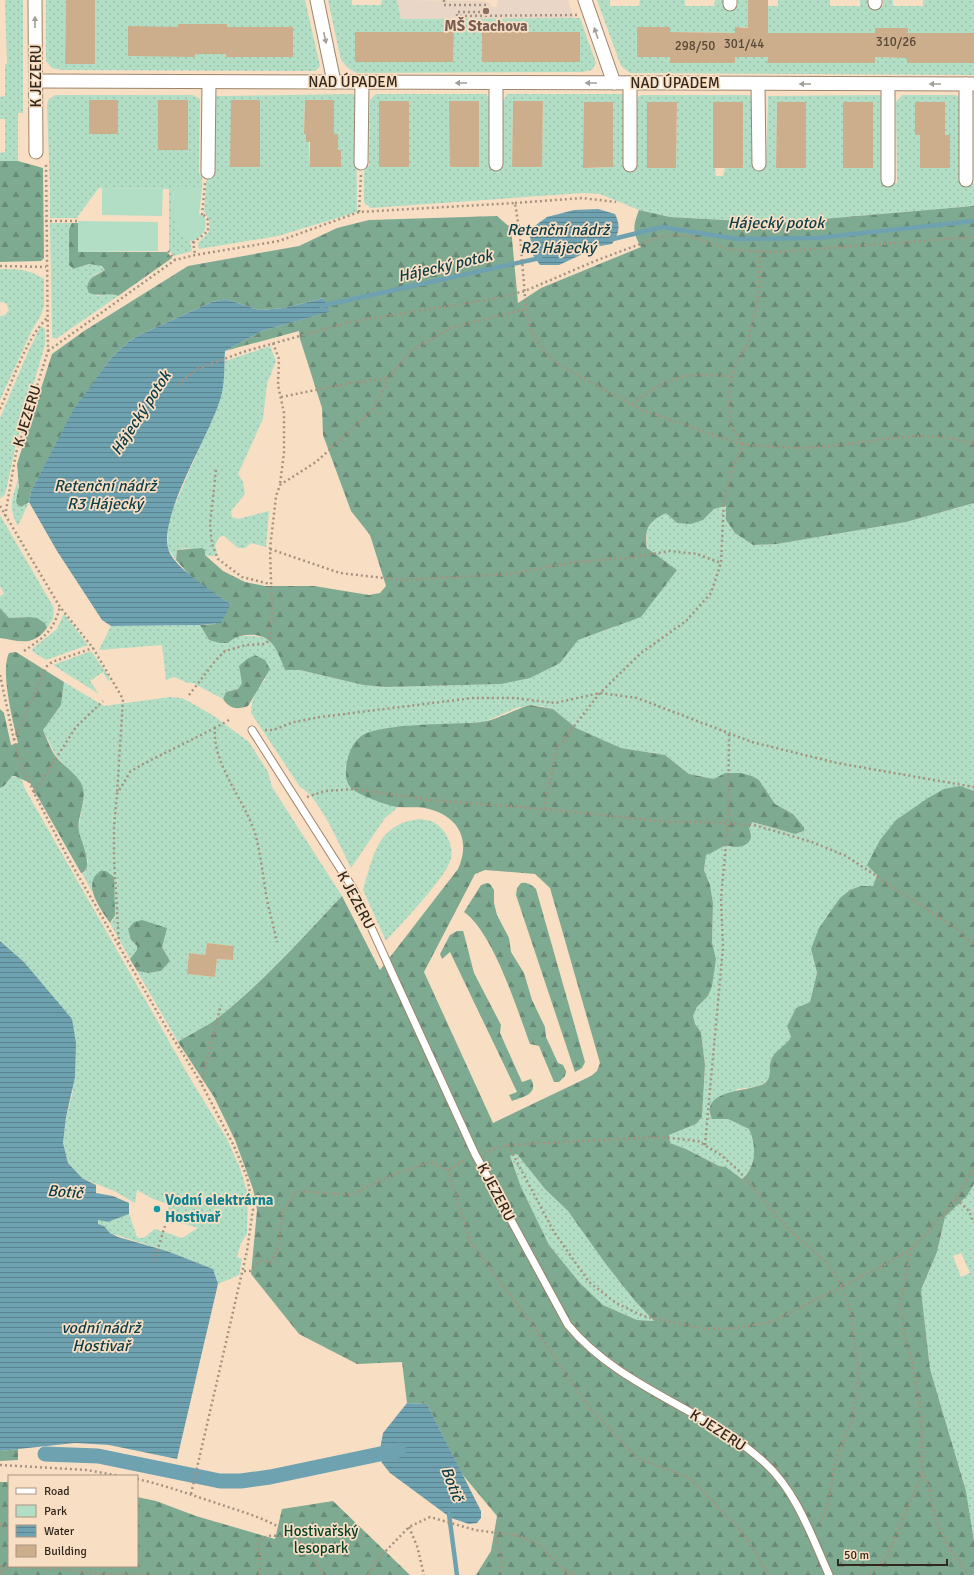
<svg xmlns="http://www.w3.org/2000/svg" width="974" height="1575" font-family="Signika,sans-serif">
<defs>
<pattern id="grass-dots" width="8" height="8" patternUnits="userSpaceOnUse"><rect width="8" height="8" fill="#b2dec5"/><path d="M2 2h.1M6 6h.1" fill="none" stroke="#9abea9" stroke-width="1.8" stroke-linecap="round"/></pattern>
<pattern id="forest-firs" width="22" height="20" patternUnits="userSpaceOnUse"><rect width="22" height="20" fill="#7faa92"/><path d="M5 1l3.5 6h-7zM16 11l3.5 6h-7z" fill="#698a77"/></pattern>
<pattern id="water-rules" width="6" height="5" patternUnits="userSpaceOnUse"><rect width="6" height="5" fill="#6ea2b0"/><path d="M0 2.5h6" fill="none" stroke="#5b848f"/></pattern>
</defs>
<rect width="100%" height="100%" fill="#f8dfc4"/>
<!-- education -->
<polygon fill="#e9d6c6" points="397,0 483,1 490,3 491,7 497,7 498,0 568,0 574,18 401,19"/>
<!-- grass -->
<g fill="url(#grass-dots)" fill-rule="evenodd">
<polygon points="5,0 23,0 23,113 18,113 18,161 0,161 0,153 5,152 5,119 0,119 0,97 5,96 5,64 7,64"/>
<path d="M46,0H66L65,64L95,63V0H305L320,66L316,71H313L62,70L52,68L46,61ZM178,24H227V27L293,28V57H226V54H195L128,27H178Z"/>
<path d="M328,0H352V5H381L382,0H397L401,19L580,18L596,63L592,70L583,72L356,73L348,68L341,60ZM355,32L454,33L453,62H355ZM482,32H580V62H482Z"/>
<path d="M597,0H610V6H639L640,0H685V6H714L715,0H725V6H738V0H748V6H778V0H830V6H860V0H870V6H883V0H893V6H923V0H974V33L949,63H974V75L630,73L621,66ZM670,27V32L735,33V27L767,28L768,33H801L767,63L768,57H735L670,63V57H637V50ZM875,28H907L908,33H941L940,63H908L907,58L875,57V63H809V33H875Z"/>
<path d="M353,94L356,96L357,212L278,236L199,249L198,243L208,233L210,228L209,220L204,211L207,175L215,174L216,96ZM231,100H260V167H231ZM305,100H334L331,134L338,150L341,151V167H310L309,142H306V134H304Z"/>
<path d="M376,94H486L491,101L492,166H503V102L507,94H621L624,96L625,167H637V103L638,97L641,95H749L752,97L754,168H766L768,96L879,95L882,97L883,183H897L896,102L902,95H955L959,97L960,100V184H974V206L776,223L670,217L639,210L600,194L583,193L371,208L364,203V166H369L370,100ZM380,101H409V167H379ZM450,101H479V167L450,166ZM513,101H543L542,167H512ZM584,102H613V167L584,168ZM647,102H677L676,168H647ZM713,102H743V168H725L723,176H716L715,168H713ZM777,102H806V168H776ZM915,102H945V135H950V168H920V135H915ZM843,103H873L872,168H843Z"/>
<path d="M55,95H193L200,99L199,174L202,175V189L174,187C173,207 170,228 190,241L192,251L174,256L169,250V189L99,188L78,216V218H50V188L47,107L48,100ZM89,100H118V134L89,133ZM187,100V150H158V101Z"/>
<polygon points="50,223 72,223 69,229 69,264 72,269 89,264 102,266 105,270 94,275 97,296 110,293 118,296 56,339 52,337 52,334"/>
<path d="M0,269C18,269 29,269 44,279V306L41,315L32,330L0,400V316L5,315L9,310L6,303L0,302Z"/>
<polygon points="41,326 45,329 45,345 16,444 6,491 4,496 0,498 0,418 28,352"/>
<path d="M270,346L276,361L267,384L263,419L238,474L243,482L245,494L231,511L232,517L238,519L269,511L266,547L251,543L245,548H238L224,536L219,537L215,546L217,552L214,556C199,557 198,544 177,550L176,560L168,549V521L220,399L225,361Z"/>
<path d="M19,477L17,504L21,507L29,502L18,526C7,508 13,495 19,477Z"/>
<path d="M974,503V791L944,789L896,820L873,886H861L811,949L817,973L810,1002L796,1008L787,1026L791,1037C786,1046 776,1050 771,1060C769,1065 772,1071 770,1076C766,1088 747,1088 737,1089L722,1119H728L749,1129C757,1146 756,1168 742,1179L726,1167L719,1166L686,1149L670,1143L669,1135L696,1124L702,1117L705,1065L701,1032L695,1024L693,1016L697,1007L708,996L716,959L712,942L713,903L710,885L704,870L706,855L727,845L736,847L752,834L749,829L751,822L795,834L804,831V827L793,814L775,804L759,780L720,777L714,779L689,774L665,755L621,748L576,728L553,709L541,706L530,705L516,708L484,722L387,728L359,737L345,768L350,787L359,793L398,807L385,818L351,868C341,848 319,796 300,787L251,713C251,700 256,688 266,679L242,676V683L238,689L226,692L223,699L193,683H188L174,677L166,680L162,645L99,650L111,626L200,625L209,640C225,639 254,631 268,640C277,646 282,661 285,670H300L363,685L386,687L501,684L560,663L577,640L612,628L677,570L648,549C644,529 648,522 666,513L677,523L703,520L714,509L727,506L726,520L735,533L753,545L777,544L906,522Z"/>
<polygon points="0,515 54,608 53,619 47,628 45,623 29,617 9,618 0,608 0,596 4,594 0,586"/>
<polygon points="63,615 65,615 88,645 46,660 33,652 32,649 57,629"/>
<polygon points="91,651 109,677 109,682 103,672 90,681 99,694 53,665"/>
<path d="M64,682L104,706L170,697L182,698L190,702L214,716L249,742L268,772L272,787L342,896C302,938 262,984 215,1020C204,1028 190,1034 178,1042L137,971L148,973L161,971L170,961L162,947L131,926L128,928L131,940L137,946L138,950L130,959L110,923L113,920L106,871H100L97,874L92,892L82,873L85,872L88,861L84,852L78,830L83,802L81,783L56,756L43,730L61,705ZM207,943L234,946L233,960L217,959L215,977L187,974L189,953L205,955Z"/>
<path d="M12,776L21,778L25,789L190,1078L227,1139L240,1168L248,1195L247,1234L241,1243L237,1257L242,1259L239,1275L218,1284L213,1269L167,1251L110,1233L104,1226L98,1224V1220L108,1222L129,1214L137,1237C145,1241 148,1233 155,1229L182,1238L198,1228L176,1221L167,1215L169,1204L153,1199L137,1190L135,1203L114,1191L82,1178L68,1163L63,1143L66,1117L73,1091L24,962L0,941V788L4,786Z"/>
<path d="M421,819C424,820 429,820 433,822C445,828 454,845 451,858C448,876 400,925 386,941L363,890C374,855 377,823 421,819Z"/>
<polygon points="517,1154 545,1189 568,1211 605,1263 635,1301 654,1321 637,1320 603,1305 580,1283 549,1245 521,1187 510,1156"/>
<path d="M974,1184V1541L966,1491L930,1369L921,1290L937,1252L945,1217L967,1196ZM961,1253L970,1273L961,1277L953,1256Z"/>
</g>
<!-- forest -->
<g fill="url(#forest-firs)" fill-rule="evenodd">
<polygon points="0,161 18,161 43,168 44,258 41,261 0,262"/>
<path d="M974,206V503L906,522L777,544L753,545L735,533L726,520V506L714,509L703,520L691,524L677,523L666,513C648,522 644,529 647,548L677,570L641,617L578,640L560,663L530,678L501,684L386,687L363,685L300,670H285C281,661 277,646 268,640C258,632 237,633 228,643H220L209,640L200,625L215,624L231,604L195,581L176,560L177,550L202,548L205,550V555L223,571L245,582L265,586H314L369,595L380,593L386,586L370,535L351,511L323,435L322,408L300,339L299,331L225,351L262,331L328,312L324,298L284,308L259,310L226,299L212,302L139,335L128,342L111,358L75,409L31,491L29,502L21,507L17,504L16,501L19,486L17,464L52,354L84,331L188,266L299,246L337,228L369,220L497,216L511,228L518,303L541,288L641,247C632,232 633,226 639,210L670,217L776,223Z"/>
<path d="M72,223H78V252H167L172,258L118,296C108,292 100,297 89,293L87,288C89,276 96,276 105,270L102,266L89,264L73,269L69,265V229Z"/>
<path d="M0,608L9,618L29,617L37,618L45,623L47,628C33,647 20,641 0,638Z"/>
<path d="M16,652L64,682L61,705L43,730C47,739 51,751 57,758C64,766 76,774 81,783C89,799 76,816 79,832C81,842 95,869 81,873L30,783L15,776H12L4,786L0,788V709L4,713L11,745L18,743C13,722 0,671 9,653Z"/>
<path d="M255,655L265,660L270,669L248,706C237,710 230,709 223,699L226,692L238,689L242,683L239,666L247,659Z"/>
<path d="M530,705L553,709L576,728L621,748L665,755L689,774L714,779L725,773H740L752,776L759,780L775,804L793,814L804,827V831L795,834L752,822L749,829C755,839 747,847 736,847C733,847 729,845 726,846C720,847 713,853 706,855L704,870L710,885L713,903L712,942L716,959L712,986L708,996L697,1007L693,1016L695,1024L701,1032L705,1065L702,1117L696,1124L669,1135L670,1143L686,1149L719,1166L726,1167L742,1179C756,1168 757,1146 749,1129L728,1119H712C698,1088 753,1092 765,1083C773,1076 768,1068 771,1060C775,1050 786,1046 791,1037L787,1026L796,1008L810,1002L817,973L811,949L819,928L840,898L850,890L861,886H873L877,875L867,865L880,840L896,820L928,798L944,789L960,786L974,791V1184L967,1196L945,1217L937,1252L921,1290L930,1369L966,1491L974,1541V1575H476L491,1551L497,1516L462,1474L427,1404L407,1403L402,1362L357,1364L299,1334L251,1274L257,1210L253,1189L235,1140L214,1097L178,1042C190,1034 204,1028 215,1020C262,984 302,938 342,896L380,970L458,869C471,840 459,817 429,809C418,806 409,808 398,807C388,806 358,795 351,788C345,782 345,769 347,762C349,753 352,744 359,738C375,722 456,725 482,722C495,721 515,709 530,705ZM485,870L535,874L550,888L600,1063L597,1071L591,1076L493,1123L424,972L475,874ZM517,1154L545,1189L568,1211L605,1263L635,1301L654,1321L637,1320L603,1305L580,1283L549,1245L521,1187L510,1156Z"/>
<path d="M100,871H106L114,877L115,915L110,923C101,909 81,885 100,871Z"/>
<path d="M487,883L490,884L494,890V903L497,915L509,938L511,952L524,973L532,1000L545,1027L546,1037L558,1063L563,1065L566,1071L565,1076L559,1082H554L539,1046L530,1044C517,1009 493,932 464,912L481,885Z"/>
<path d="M521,883C527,882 532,885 536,889L585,1062L582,1068L575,1072L516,895L517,888Z"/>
<polygon points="142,920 167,928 162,947 170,961 161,971 148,973 137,971 130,959 137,950 137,946 131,940 128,929 134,922"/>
<path d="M457,931H463L464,934L474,973L501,1025L500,1033L522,1082L531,1079C539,1094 523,1097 512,1101L509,1095L517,1092L450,952L442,959L440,954L450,935Z"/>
<polygon points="18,1449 18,1460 0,1461 0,1451"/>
<polygon points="0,1482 9,1482 9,1566 137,1566 137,1497 156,1501 196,1516 275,1539 282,1509 333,1501 410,1575 0,1575"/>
</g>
<!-- park -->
<g fill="#b2dec5">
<path d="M174,186L202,189L199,214L204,216C209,227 203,240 190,241C169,228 173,207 174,186Z"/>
<polygon points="102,188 163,189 162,216 102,215"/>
<polygon points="78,221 158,222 158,251 78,252"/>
</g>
<!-- water -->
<g fill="url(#water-rules)">
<path d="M598,209L615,214C621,226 619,233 612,244L600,246L559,265H540L533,255L529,230L547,217L574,210Z"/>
<path d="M324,298L329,312L262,331L225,351C224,367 225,385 220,400C209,436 160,513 168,548C172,567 215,593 231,604L221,623L200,625L111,626L102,620L57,551L29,502L31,491L74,409L111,358L128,342L139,335L212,302L226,299L259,310L284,308Z"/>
<polygon points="0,941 24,962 72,1019 76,1043 75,1077 66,1117 63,1143 68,1163 82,1178 96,1185 96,1193 113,1196 129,1203 129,1214 108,1222 98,1220 98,1224 104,1226 110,1233 118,1237 167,1251 213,1269 218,1284 177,1459 109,1445 75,1443 0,1451"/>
<polygon points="407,1403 427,1404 481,1511 481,1518 477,1523 469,1524 451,1518 390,1473 382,1463 379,1454 383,1433"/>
</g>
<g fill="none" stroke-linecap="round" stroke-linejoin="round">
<!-- stream -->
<g stroke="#6ea2b0" stroke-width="4.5">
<polyline points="609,240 662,227 737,239 817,238 974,221"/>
<polyline points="321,306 540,258"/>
<polyline points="449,1514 457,1575"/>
</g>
<!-- canal -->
<polyline stroke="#6ea2b0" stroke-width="15" points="45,1454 98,1456 220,1481 241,1481 270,1477 399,1450"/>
</g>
<!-- building -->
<g fill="#cdae8c">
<polygon points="66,0 95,0 95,64 65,64"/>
<polygon points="748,0 768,0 768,33 875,33 875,28 908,28 908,33 974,33 974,63 907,63 907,58 875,57 875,63 767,63 768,57 735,57 735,63 670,63 670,57 637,57 637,27 670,27 670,32 735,33 735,27 748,28"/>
<polygon points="178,24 227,24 227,27 293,27 293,57 226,57 226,54 195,54 195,57 128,56 128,26 178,27"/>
<polygon points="355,32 454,32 453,62 355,62"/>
<rect x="482" y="32" width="98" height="30"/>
<rect x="89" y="100" width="29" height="34"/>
<rect x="158" y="100" width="30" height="50"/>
<polygon points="231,100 260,100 260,167 230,167"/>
<polygon points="305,100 334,100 334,134 338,134 338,150 341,150 341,167 310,167 310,142 306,142 306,134 304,134"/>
<rect x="379" y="101" width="30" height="66"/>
<polygon points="449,101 479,101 479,167 450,167"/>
<polygon points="513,101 543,101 542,167 512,167"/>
<polygon points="584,102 613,102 613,167 583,168"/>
<polygon points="647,102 677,102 676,168 647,168"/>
<rect x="713" y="102" width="30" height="66"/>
<polygon points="777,102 806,102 806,168 776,168"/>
<rect x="843" y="102" width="30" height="66"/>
<polygon points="915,102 945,102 945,135 950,135 950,168 920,168 920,135 915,135"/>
<polygon points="207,943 234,946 233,960 217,959 215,977 187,974 189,953 205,955"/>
</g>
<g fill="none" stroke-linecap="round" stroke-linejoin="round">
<!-- service casing -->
<g stroke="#9b856c" stroke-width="9">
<path id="service" d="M252,730L354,890L475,1154L568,1325C620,1388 706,1409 765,1463C796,1491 812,1537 829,1575"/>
</g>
<!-- minor casing -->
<g stroke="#9b856c" stroke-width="15">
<g id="minor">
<polyline points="35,0 36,152"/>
<polyline points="317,0 334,82"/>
<polyline points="585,0 614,83"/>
<polyline points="730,0 730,4"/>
<polyline points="875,0 875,3"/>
<polyline points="36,81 974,84"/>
<polyline points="758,84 759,164"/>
<polyline points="966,84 966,180"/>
<polyline points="361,163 362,83"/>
<polyline points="496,164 496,83"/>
<polyline points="630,165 630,83"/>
<polyline points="208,172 209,82"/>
<polyline points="888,180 888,84"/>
</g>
</g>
<!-- path -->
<g stroke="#a6937f" stroke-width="2.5" stroke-dasharray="2 3" stroke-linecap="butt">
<polyline points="444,0 444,5 486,5 486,12 457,12 457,16 577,15"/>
<polyline points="515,203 582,198 616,202"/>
<polyline points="359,212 361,175"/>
<polyline points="202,215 205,183"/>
<polyline points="45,221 78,221"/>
<polyline points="193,241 195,255"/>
<polyline points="193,243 208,231 208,220 202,213"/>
<polyline points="168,251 175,260"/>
<polyline points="0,266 46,267"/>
<polyline points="273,343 279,359 278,385 284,413 284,453 280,484"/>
<polyline points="48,351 175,260 195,255 279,241 359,212 515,203 520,235 526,309 530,329 543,350 559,364 578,375 642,410 743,445"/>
<polyline points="178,385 197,369 246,351 350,322 492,299 525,291 595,261 651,240 669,235 689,236 732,250 775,252 974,237"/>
<polyline points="281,397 350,383 389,378"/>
<path d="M633,404C647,392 666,380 685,376C700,374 717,376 732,376"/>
<path d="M0,409C13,381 25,340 47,318"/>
<polyline points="743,444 731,426 729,397 732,376 738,359 748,343 759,292 760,251"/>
<polyline points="216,470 210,524 212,544 218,559 242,577 270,584"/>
<polyline points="0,506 60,607 93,648 123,699 117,794"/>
<polyline points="5,516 16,453 48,351 46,162"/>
<polyline points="270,549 340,573 401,580 510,574 575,562 627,558 670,551 697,554 721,563"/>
<path d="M24,651C44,637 53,632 60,607"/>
<polyline points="0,675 14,740 21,763 34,793 68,858 163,1022 201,1083 234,1146 247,1177 253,1209 247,1251 191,1494"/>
<polyline points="189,695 216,660 225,651 246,645 265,644 270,640 272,611 270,549 276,496 280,485 316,462 372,411 389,378 411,351 451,328 526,309"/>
<path d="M229,720L215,728C212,764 244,799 255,833C261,855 263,877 267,900C270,914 274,928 277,942"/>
<polyline points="265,730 273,730 294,722 320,717 473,698 514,698 555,703 600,693 637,698 752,742 837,763 974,787"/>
<polyline points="14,740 47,666 52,662 93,648"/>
<polyline points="34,793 76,727 103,701"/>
<polyline points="307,797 325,791 355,789 431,800 544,809 671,822 705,822 754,825 812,842 846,856 957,929 974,945"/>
<path d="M544,809L557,748L600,693L641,653L686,621L711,593L721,563L724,499L732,470L743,445C768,446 794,449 819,447C870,443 924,427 974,444"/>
<polyline points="119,944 114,859 114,827 117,794 130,772 141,765 215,728"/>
<polyline points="201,1083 221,1005"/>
<polyline points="508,1145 660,1137 698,1141 721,1155 739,1171 790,1231 828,1263 841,1285 850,1311 859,1375 853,1416 835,1463 828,1504 819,1527"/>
<polyline points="705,1145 723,947 721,898 728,823 729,734"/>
<polyline points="484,1152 508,1145 554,1232 589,1282 616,1303 643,1316 706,1329 738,1328 774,1321 886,1264 911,1249 930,1230 956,1199 974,1167"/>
<polyline points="448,1170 471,1242 532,1325 591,1409 637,1458 690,1478 744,1534 769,1575"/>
<polyline points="956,1199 969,1211 974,1223"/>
<polyline points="911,1249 901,1303 904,1333 911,1357 921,1411 922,1471 928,1482 935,1518 946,1543 968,1575"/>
<polyline points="154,1261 165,1226"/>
<polyline points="244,1271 250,1271 260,1261 271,1262 278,1248 282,1212 297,1191 352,1195 392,1175 431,1162 448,1170 467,1159"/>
<polyline points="0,1465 87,1470 120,1476"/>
<path d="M137,1479C164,1485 189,1494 216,1503C245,1513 278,1521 301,1543C311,1552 317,1563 323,1575"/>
<polyline points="0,1524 9,1530"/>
<polyline points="409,1527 417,1546 424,1575"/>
<polyline points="495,1532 502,1561 501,1575"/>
<polyline points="0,1566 63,1569 100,1574 154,1575"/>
<polyline points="565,1569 575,1575"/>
<polyline points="0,1572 8,1567"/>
<path d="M260,1575L259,1542C266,1534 273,1535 283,1537L289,1533"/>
<polyline points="368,1575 376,1561 409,1527 430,1517 475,1530 520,1536 541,1546 568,1575"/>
<polyline points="870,1575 887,1557 917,1487 922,1471"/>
</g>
<!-- service -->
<use href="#service" stroke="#fff" stroke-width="7"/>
<!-- minor -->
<use href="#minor" stroke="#fff" stroke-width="13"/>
</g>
<!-- one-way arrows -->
<defs><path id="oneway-solid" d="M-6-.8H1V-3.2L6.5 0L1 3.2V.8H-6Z"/></defs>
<g fill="#a29e99">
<use href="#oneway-solid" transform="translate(35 22) rotate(-90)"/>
<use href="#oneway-solid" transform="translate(596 33) rotate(-109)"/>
<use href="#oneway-solid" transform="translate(325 38) rotate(78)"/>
<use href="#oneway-solid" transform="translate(461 83) rotate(-180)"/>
<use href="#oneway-solid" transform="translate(591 83) rotate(-180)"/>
<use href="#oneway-solid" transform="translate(805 84) rotate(-180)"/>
<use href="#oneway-solid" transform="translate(935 84) rotate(-180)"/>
</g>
<!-- markers -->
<circle fill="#8d6e63" stroke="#f8dfc4" stroke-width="1.5" cx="486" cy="11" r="4"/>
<circle fill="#0f9aa8" stroke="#f8dfc4" stroke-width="1.5" cx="157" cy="1209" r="4"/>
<g text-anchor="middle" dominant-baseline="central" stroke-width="3.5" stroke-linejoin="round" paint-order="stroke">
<!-- number labels -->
<g font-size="13" fill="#584939">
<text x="896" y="42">310/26</text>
<text x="744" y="44">301/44</text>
<text x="695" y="46">298/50</text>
</g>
<!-- education labels -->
<g font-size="15" font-weight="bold" fill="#785e54" stroke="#f8dfc4">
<text x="486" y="26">MŠ Stachova</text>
</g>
<!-- street labels -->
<g font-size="15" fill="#31271d" stroke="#f8dfc4">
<text transform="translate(36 76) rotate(-90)">K JEZERU</text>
<text x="353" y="82">NAD ÚPADEM</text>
<text x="675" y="83">NAD ÚPADEM</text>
<text transform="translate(27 416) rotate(-73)">K JEZERU</text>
<text transform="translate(356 900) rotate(62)">K JEZERU</text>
<text transform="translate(496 1192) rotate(62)">K JEZERU</text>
<text transform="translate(718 1430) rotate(33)">K JEZERU</text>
</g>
<!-- culture labels -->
<g font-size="15" font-weight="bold" fill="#0d838f" stroke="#f8dfc4" text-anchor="start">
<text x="165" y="1200">Vodní elektrárna<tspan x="165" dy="17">Hostivař</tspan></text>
</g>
<!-- park labels -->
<g font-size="15" fill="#054028" stroke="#f8dfc4">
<text x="321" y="1531">Hostivařský<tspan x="321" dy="17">lesopark</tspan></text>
</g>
<!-- water labels -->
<g font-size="16" font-style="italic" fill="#0b3c47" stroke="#f8dfc4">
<text x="776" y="223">Hájecký potok</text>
<text x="558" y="230">Retenční nádrž<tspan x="558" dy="18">R2 Hájecký</tspan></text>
<text transform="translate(445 266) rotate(-13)">Hájecký potok</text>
<text transform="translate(141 413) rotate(-57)">Hájecký potok</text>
<text x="105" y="486">Retenční nádrž<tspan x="105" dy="18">R3 Hájecký</tspan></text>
<text transform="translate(65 1192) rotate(4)">Botič</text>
<text x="101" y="1328">vodní nádrž<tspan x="101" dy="18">Hostivař</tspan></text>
<text transform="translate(452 1484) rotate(69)">Botič</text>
</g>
</g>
<!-- legend -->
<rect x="8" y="1475" width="130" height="92" fill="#f8dfc4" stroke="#a89581"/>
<rect x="16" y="1488" width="20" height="6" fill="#ffffff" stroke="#a89581"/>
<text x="44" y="1495" font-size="12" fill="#31271d">Road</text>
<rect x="16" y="1505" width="20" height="12" fill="#b2dec5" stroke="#a89581"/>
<text x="44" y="1515" font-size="12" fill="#31271d">Park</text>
<rect x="16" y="1525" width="20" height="12" fill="url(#water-rules)" stroke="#a89581"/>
<text x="44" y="1535" font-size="12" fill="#31271d">Water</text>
<rect x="16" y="1545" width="20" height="12" fill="#cdae8c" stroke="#a89581"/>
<text x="44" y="1555" font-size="12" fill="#31271d">Building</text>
<!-- scale -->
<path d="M838 1559v6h109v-6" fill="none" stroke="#31271d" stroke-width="2"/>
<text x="844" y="1559" font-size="12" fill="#31271d" stroke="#f8dfc4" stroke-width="3" paint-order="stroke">50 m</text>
</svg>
